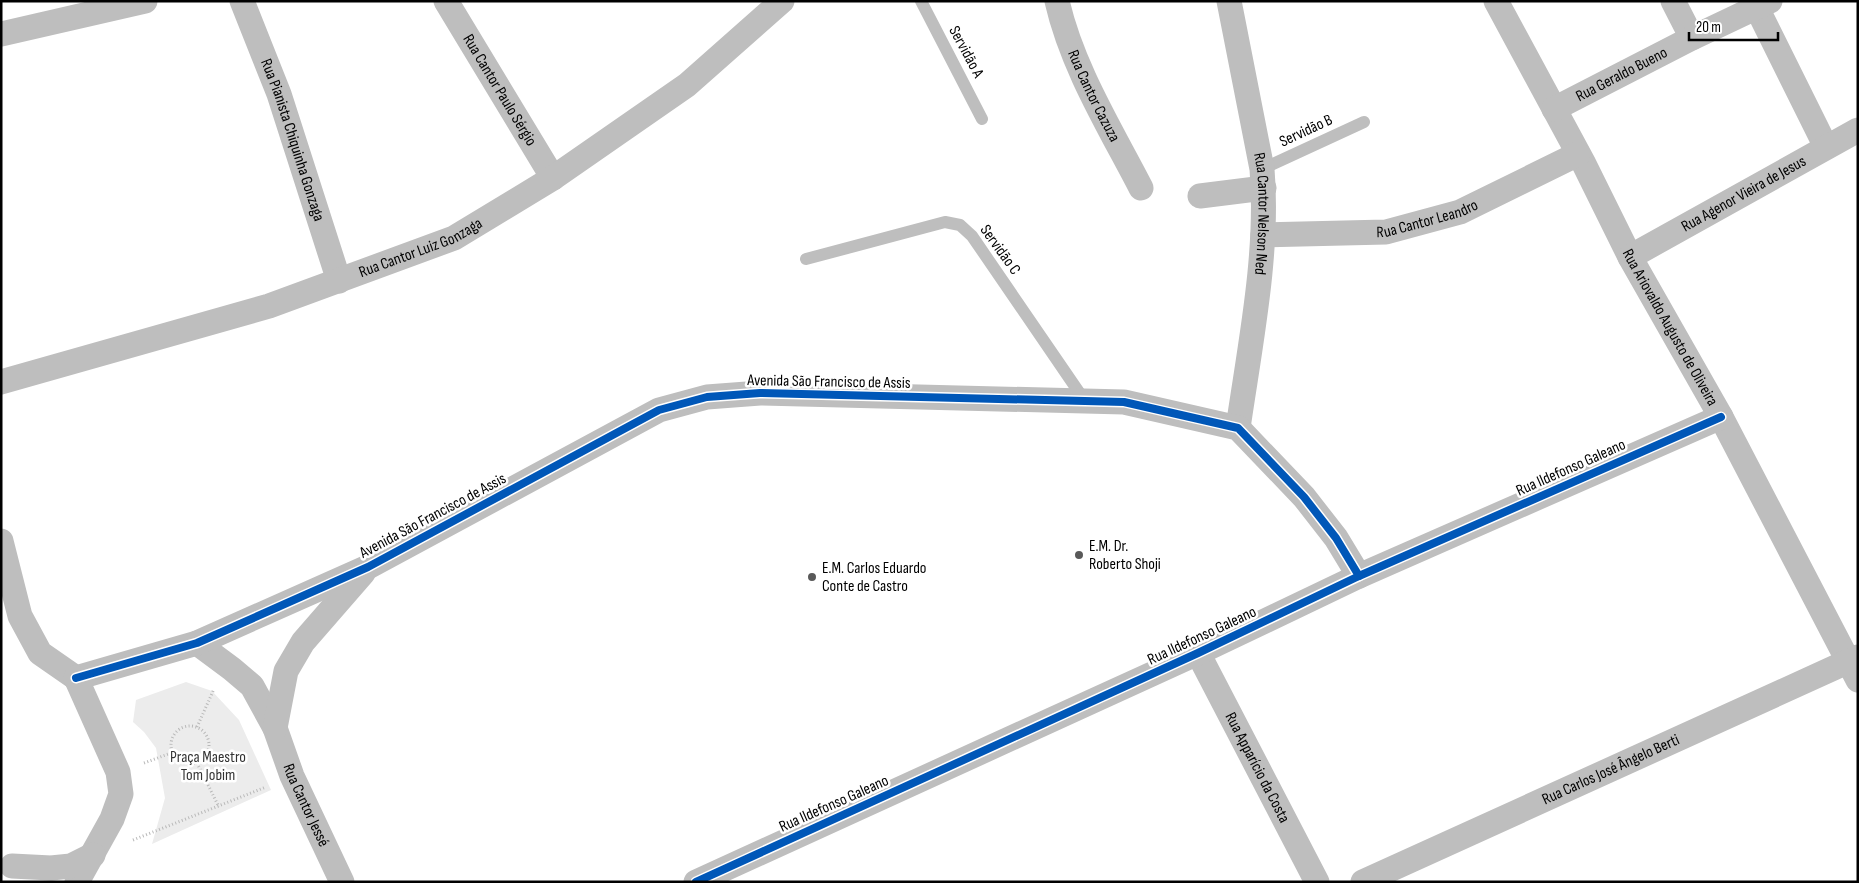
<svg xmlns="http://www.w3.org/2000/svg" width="1859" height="883" font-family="'Sofia Sans Condensed',sans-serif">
<rect width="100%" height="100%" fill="#fff"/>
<!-- green -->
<polygon fill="#ececec" points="186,682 212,691 239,720 271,790 152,844 165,798 156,748 144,732 133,722 136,700"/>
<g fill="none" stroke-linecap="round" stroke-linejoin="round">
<!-- path -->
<g stroke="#b9b9b9" stroke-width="3" stroke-dasharray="1 2.5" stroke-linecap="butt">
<circle cx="190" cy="745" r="19"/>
<polyline points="197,727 214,689"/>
<polyline points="144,763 171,753"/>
<polyline points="197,763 219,807"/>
<polyline points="133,840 266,787"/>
</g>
<!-- service -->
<g stroke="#bebebe" stroke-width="12">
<polyline points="921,1 982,119"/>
<polyline points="1262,169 1364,122"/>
<polyline points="806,259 945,222 960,225 972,236 1085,401"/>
</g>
<!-- minor -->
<g stroke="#bebebe" stroke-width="25">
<path id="s1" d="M242,1L279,94L339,281"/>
<path id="s2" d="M446,1L553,178"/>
<path id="s3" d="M1057,1C1072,67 1110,128 1141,188"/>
<path id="s4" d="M1229,1L1262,169C1269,252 1250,345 1238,428"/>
<path id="s5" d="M1496,1L1584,164L1630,257L1721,417L1858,680"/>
<polyline points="1673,1 1692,38"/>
<polyline points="1757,8 1826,147"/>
<polyline points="1,34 145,1"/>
<path id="s6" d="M1554,109L1692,38L1770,1"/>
<polyline points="1200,196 1264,188"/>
<path id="s7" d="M1263,235L1386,232L1460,212L1578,154"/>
<path id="s8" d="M1630,257L1858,130"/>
<path id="s9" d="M1,382L269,306L454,238L553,178L687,85L782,1"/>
<polyline points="1,541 20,616 40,653 76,678"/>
<path id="s10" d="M197,643L232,669L252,686L275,728L292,776L342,882"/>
<path id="s11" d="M1198,653L1317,882"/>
<polyline points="76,678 197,643 368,567 659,410 707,397 760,393 1124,402 1238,428 1304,497 1336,538 1359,576"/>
<polyline points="76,678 118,772 121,794 112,819 77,882"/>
<polyline points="275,728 286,671 303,642 363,573"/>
<polyline points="12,866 51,868 71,866 93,855"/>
<polyline points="696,882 1198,653 1359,576 1721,417"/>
<path id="s12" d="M1363,882L1858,657"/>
</g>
<!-- cycleway casing -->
<g stroke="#fff" stroke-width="11">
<g id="cycleway">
<polyline points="76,678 197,643 368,567 659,410 707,397 760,393 1124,402 1238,428 1304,497 1336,538 1359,576"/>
<polyline points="696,882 1198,653 1359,576 1721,417"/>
</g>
</g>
<!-- cycleway -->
<use href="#cycleway" stroke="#0057b8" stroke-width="8"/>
</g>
<!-- markers -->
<g fill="#595959" stroke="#fff" stroke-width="2">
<circle cx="1079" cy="555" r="5"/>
<circle cx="812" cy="577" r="5"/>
</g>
<g text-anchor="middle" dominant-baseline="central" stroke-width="5" stroke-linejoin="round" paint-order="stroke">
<!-- street labels -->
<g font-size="16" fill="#000" stroke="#fff">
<text transform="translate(966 52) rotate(62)">Servidão A</text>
<text stroke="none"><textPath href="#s6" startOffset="76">Rua Geraldo Bueno</textPath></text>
<text stroke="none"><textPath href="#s2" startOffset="104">Rua Cantor Paulo Sérgio</textPath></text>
<text stroke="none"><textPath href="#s3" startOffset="102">Rua Cantor Cazuza</textPath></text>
<text transform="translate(1306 131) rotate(-25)">Servidão B</text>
<text stroke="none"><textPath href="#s1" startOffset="148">Rua Pianista Chiquinha Gonzaga</textPath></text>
<text stroke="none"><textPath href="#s8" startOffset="130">Rua Agenor Vieira de Jesus</textPath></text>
<text stroke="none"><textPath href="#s4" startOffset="216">Rua Cantor Nelson Ned</textPath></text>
<text stroke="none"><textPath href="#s7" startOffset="166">Rua Cantor Leandro</textPath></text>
<text stroke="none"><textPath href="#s9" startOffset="441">Rua Cantor Luiz Gonzaga</textPath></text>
<text transform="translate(1000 250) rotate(54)">Servidão C</text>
<text stroke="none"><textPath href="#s5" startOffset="370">Rua Ariovaldo Augusto de Oliveira</textPath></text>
<text transform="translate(829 382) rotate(1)">Avenida São Francisco de Assis</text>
<text transform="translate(1571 468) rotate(-24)">Rua Ildefonso Galeano</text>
<text transform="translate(433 516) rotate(-28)">Avenida São Francisco de Assis</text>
<text transform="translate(1202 636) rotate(-25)">Rua Ildefonso Galeano</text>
<text stroke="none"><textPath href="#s11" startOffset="129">Rua Apparício da Costa</textPath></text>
<text stroke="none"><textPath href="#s12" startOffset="272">Rua Carlos José Ângelo Berti</textPath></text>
<text transform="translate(834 804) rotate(-24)">Rua Ildefonso Galeano</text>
<text stroke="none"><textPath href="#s10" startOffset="201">Rua Cantor Jessé</textPath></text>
</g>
<!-- poi labels -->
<g font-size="16" fill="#000" stroke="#fff" text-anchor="start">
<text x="1089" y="546">E.M. Dr.<tspan x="1089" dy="18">Roberto Shoji</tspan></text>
<text x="822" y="568">E.M. Carlos Eduardo<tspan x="822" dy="18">Conte de Castro</tspan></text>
</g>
<!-- park labels -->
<g font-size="16" fill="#333" stroke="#fff">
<text x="208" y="757">Praça Maestro<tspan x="208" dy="18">Tom Jobim</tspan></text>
</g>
</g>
<!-- border -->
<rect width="1859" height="883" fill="none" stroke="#000000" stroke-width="5"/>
<!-- scale -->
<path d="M1689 32v8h89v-8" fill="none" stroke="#000000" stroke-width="2.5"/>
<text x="1696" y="32" font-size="15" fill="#000000" stroke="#ffffff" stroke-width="4" paint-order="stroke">20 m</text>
</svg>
